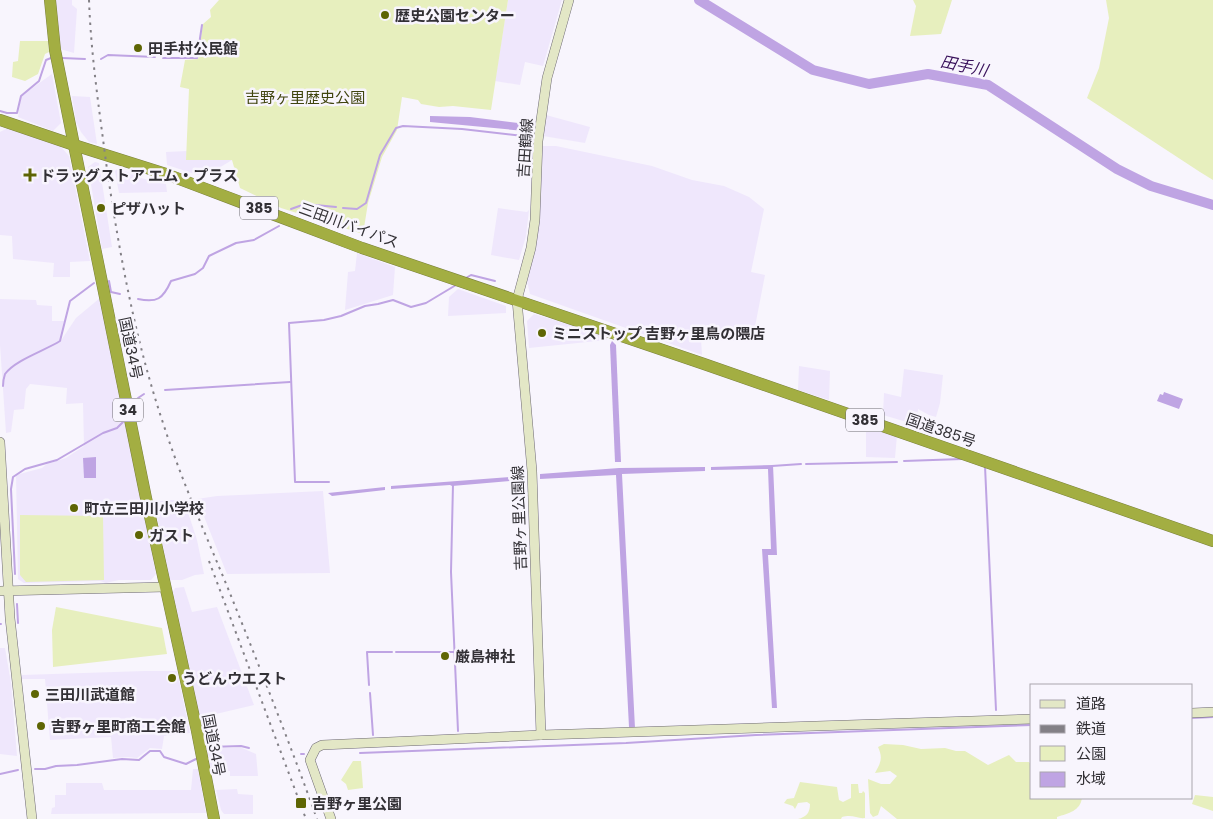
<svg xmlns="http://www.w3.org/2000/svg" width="1213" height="819" font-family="Poppins,'Noto Sans JP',sans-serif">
<rect width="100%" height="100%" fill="#f8f5fd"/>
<!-- built -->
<g fill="#efe7fc">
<polygon points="54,0 72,0 72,5 77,9 74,53 60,49"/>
<polygon points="508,0 562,0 543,66 525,62 520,85 495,81"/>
<polygon points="52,74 61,123 53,131 18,117 21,96"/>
<polygon points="72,96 90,97 97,144 89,142 81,132 76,122"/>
<polygon points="546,115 590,127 585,143 543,136"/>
<polygon points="8,128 61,147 69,156 90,261 70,262 70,277 53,277 54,263 13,259 12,236 0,235 0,132"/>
<polygon points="541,146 556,146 652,166 692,180 724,186 749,197 764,209 751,272 765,275 752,342 701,339 702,355 530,294 526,277"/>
<polygon points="187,151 186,160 232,160 204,177 167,165 166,152"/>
<polygon points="95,162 99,163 112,247 102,249 88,167"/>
<polygon points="118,168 141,178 166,184 167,192 119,193 115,171"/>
<polygon points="498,208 527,212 529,210 526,236 519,260 491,255"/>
<polygon points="357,253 395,267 393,295 345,310 348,272 355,271"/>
<polygon points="458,289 506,306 506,313 448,316 449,297"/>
<polygon points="100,298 156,574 151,580 119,580 106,583 100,581 24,583 18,579 16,475 42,468 47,464 66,458 84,446 83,403 66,404 67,388 30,384 26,389 24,409 14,410 11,432 6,433 0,345 0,299 36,300 37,305 52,306 52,321 64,321 60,342 76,318"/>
<polygon points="534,314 607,336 607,340 529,348 527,321"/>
<polygon points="799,366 830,371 829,400 798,390"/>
<polygon points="904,369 943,375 940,403 936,417 929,415 918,409 917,425 883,415 884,393 901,397"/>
<polygon points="866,425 897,435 895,458 866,457"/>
<polygon points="323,491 330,573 227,574 197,499 217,496"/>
<polygon points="168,500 184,500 197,540 204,574 195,575 182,580 170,580 154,502"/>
<polygon points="184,587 192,612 217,607 254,705 199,718 173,592 175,588"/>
<polygon points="0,648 5,648 11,683 17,756 0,754"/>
<polygon points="145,671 177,671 190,733 164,736 162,749 150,748 137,758 128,757 113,758 111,737 50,740 45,679 22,679 22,675"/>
<polygon points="210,748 242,748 256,754 258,776 230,776 230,771 212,773 207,750"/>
<polygon points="193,769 198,769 206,813 51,814 52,808 55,807 55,795 66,795 66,783 102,783 104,790 191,790"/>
<polygon points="237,789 238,794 253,795 253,814 224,814 221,810 216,790"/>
</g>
<!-- green -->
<g fill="#e7efbe">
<polygon points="219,0 508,0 491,110 453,106 439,107 421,104 418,100 402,97 397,130 382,157 368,203 363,234 281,208 240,188 232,160 186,160 189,89 180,87 185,60 198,59 203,24 211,17 210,10"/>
<polygon points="913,0 952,0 941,34 910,36 916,6"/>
<polygon points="1106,0 1213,0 1213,180 1200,172 1087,98 1099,68 1109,18"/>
<polygon points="20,41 48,41 49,52 45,54 38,74 25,81 12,77 13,62 18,61"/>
<polygon points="20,515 103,516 104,580 26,582 20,575"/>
<polygon points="56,607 162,628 167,654 53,667 52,630"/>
<path d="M884,744L903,745L921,749L945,748L956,751H965L988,765L1009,755L1016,762H1029L1032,766V798H1082C1080,811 1069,813 1057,817V819H897L881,806L878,815L873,817L870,813L868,779L881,784H890L897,776L890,771L875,773C881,762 883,758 878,747Z"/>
<polygon points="353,761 361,761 363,788 348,790 346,784 341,780"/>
<path d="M800,782L837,787L839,800L843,802L851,798V784H858L859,793H862L863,791L865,793V818C857,819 853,814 842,817L841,819H798C806,817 810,813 810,804L807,802L798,803L795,809L793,806L784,803L787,799L794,798Z"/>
<polygon points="1195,795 1213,797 1213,811 1192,804"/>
</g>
<!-- water -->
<g fill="#bfa4e3">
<polygon points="430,116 470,117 526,124 525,131 430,122"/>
<polygon points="612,341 616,345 621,462 615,462 610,345"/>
<polygon points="1164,392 1183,399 1179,409 1157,401 1160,394 1163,395"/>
<polygon points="96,457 96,478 84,478 83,458"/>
<polygon points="773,465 777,555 768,555 777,708 772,708 762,549 771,549 768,469 711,470 711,467"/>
<polygon points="705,467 705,471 622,474 635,728 629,727 616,475 540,479 540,474 619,468"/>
<polygon points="522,476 523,480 452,486 450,485 391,489 391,486"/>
<polygon points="385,487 385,490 332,496 328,493"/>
</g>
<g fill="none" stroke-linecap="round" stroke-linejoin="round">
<!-- stream -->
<g stroke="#bfa4e3" stroke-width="2">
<polyline points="62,58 85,59"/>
<polyline points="163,58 197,58 202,25"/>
<polyline points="101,59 108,55 155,57"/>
<polyline points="0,111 7,113 17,113 21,96 39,81 46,60 51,58"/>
<polyline points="343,208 357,209 366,203 380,155 396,128 403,126 462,129 532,137"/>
<polyline points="291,209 305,204 336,207"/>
<polyline points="466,278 471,275 495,281"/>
<polyline points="109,281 111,292 120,294"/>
<path d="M138,299C157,303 163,299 171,281L195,274L203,268L209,256L236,243L254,240L279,226"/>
<path d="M3,386C3,382 4,377 5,374C15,360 44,351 60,341L70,301L94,283"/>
<polyline points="165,390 290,382"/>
<polyline points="134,405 138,398 144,394"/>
<polyline points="904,461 962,459"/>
<polyline points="806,464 897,462"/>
<polyline points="772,466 801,464"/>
<polyline points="985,466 996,710"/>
<polyline points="329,482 295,482 289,323 324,320 341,316 365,306 378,304 393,300 411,307 426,303 456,285"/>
<polyline points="453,484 451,572 458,731"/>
<polyline points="15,574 11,489 13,477 25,469 57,460 103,433 117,428 123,422"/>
<polyline points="17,604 18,623"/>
<polyline points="0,624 1,624"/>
<polyline points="396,652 456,652"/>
<polyline points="369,685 367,652 392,652"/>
<polyline points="370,693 373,735"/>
<polyline points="1192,718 1213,717"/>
<polyline points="207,749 209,747 241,746 249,748"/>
<polyline points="360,753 626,743 756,735 1032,725"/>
<polyline points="301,754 304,754"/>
<polyline points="35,769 45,769 56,766 77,765 122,759 139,760 150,751 160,751 164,757 186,764 196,759"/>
<polyline points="0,774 18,770"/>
</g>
<!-- river -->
<polyline stroke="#bfa4e3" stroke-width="10" points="699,0 813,70 869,84 928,74 988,85 1117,169 1151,186 1213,205"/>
<!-- secondary casing -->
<g stroke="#6d6874" stroke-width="10">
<g id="secondary">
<polyline points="0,442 10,618 32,819"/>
<polyline points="0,591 165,587"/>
<polyline points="1192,713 1213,712"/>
<polyline points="541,735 532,471 517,300 531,248 535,220 538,141 547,78 569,0"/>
<polyline points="331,819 310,760 316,748 322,745 541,735 1032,719"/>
</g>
</g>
<!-- highway casing -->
<g stroke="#7b823d" stroke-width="12">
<g id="highway">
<polyline points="50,0 55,50 74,145 146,498 197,731 214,819"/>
<polyline points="0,120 74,145 166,174 362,248 704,364 1213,541"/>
</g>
</g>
<!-- secondary -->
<use href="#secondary" stroke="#e3e7c6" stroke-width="9"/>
<!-- highway -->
<use href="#highway" stroke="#a3ae42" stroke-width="11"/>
<!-- rail -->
<g stroke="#838086" stroke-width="2" stroke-dasharray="2.5 5" stroke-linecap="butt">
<path d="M89,0C91,55 99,108 106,162C119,252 135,340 164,426C182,481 205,533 227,586C258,663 289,741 317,819"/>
<polyline points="209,561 306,819"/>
</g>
</g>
<!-- markers -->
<g fill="#5e6504" stroke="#f8f5fd" stroke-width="2">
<circle cx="385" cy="15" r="5"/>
<circle cx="138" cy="48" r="5"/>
<path d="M27.5 167.5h5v5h5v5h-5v5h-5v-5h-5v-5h5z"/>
<circle cx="101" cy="208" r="5"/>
<circle cx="542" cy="333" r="5"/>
<circle cx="74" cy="508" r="5"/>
<circle cx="139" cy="535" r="5"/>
<circle cx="445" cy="656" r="5"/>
<circle cx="172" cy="678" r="5"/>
<circle cx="35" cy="694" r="5"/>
<circle cx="41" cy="726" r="5"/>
<rect x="295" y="797" width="12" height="12" rx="2.5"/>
</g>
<g text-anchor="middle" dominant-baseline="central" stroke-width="5" stroke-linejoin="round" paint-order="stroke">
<!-- shield labels -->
<g fill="#f8f5fd" stroke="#6d6b71" stroke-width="1">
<rect x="240" y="196.5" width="38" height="23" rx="4"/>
<rect x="113" y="398.5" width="30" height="23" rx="4"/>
<rect x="846" y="408.5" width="38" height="23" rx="4"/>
</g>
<g font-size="14" font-weight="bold" fill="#323035">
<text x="259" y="208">385</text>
<text x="128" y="410">34</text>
<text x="865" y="420">385</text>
</g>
<!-- poi labels -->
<g font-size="15" font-weight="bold" fill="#323035" stroke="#f8f5fd" text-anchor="start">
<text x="395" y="15">歴史公園センター</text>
<text x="148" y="48">田手村公民館</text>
<text x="40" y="175">ドラッグストア エム・プラス</text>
<text x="111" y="208">ピザハット</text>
<text x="552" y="333">ミニストップ 吉野ヶ里鳥の隈店</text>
<text x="84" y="508">町立三田川小学校</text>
<text x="149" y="535">ガスト</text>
<text x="455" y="656">厳島神社</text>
<text x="182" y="678">うどんウエスト</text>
<text x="45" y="694">三田川武道館</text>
<text x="51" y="726">吉野ヶ里町商工会館</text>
<text x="312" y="803">吉野ヶ里公園</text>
</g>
<!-- park labels -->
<g font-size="15" fill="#40450f" stroke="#f8f5fd">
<text x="305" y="97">吉野ヶ里歴史公園</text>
</g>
<!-- street labels -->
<g font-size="15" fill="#323035" stroke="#f8f5fd">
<text transform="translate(525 148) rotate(-86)">吉田鶴線</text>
<text transform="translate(349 225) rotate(20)">三田川バイパス</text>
<text transform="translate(131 348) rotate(78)">国道34号</text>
<text transform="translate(941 430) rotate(19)">国道385号</text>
<text transform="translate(519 518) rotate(-92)">吉野ヶ里公園線</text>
<text transform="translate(214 745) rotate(79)">国道34号</text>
</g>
<!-- water labels -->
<g font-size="16" font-style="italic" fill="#370f59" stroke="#f8f5fd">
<text transform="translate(964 66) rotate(12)">田手川</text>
</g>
</g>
<!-- legend -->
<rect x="1030" y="684" width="162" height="115" fill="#f8f5fd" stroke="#a9a6ad"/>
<rect x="1040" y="700" width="25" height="8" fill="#e3e7c6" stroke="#a9a6ad"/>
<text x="1076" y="709" font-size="15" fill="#323035">道路</text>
<rect x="1040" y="725" width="25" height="8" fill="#838086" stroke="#a9a6ad"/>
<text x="1076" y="734" font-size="15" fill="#323035">鉄道</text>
<rect x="1040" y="746" width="25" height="15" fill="#e7efbe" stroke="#a9a6ad"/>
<text x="1076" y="759" font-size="15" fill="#323035">公園</text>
<rect x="1040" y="772" width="25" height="15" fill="#bfa4e3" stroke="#a9a6ad"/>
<text x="1076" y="784" font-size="15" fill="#323035">水域</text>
</svg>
